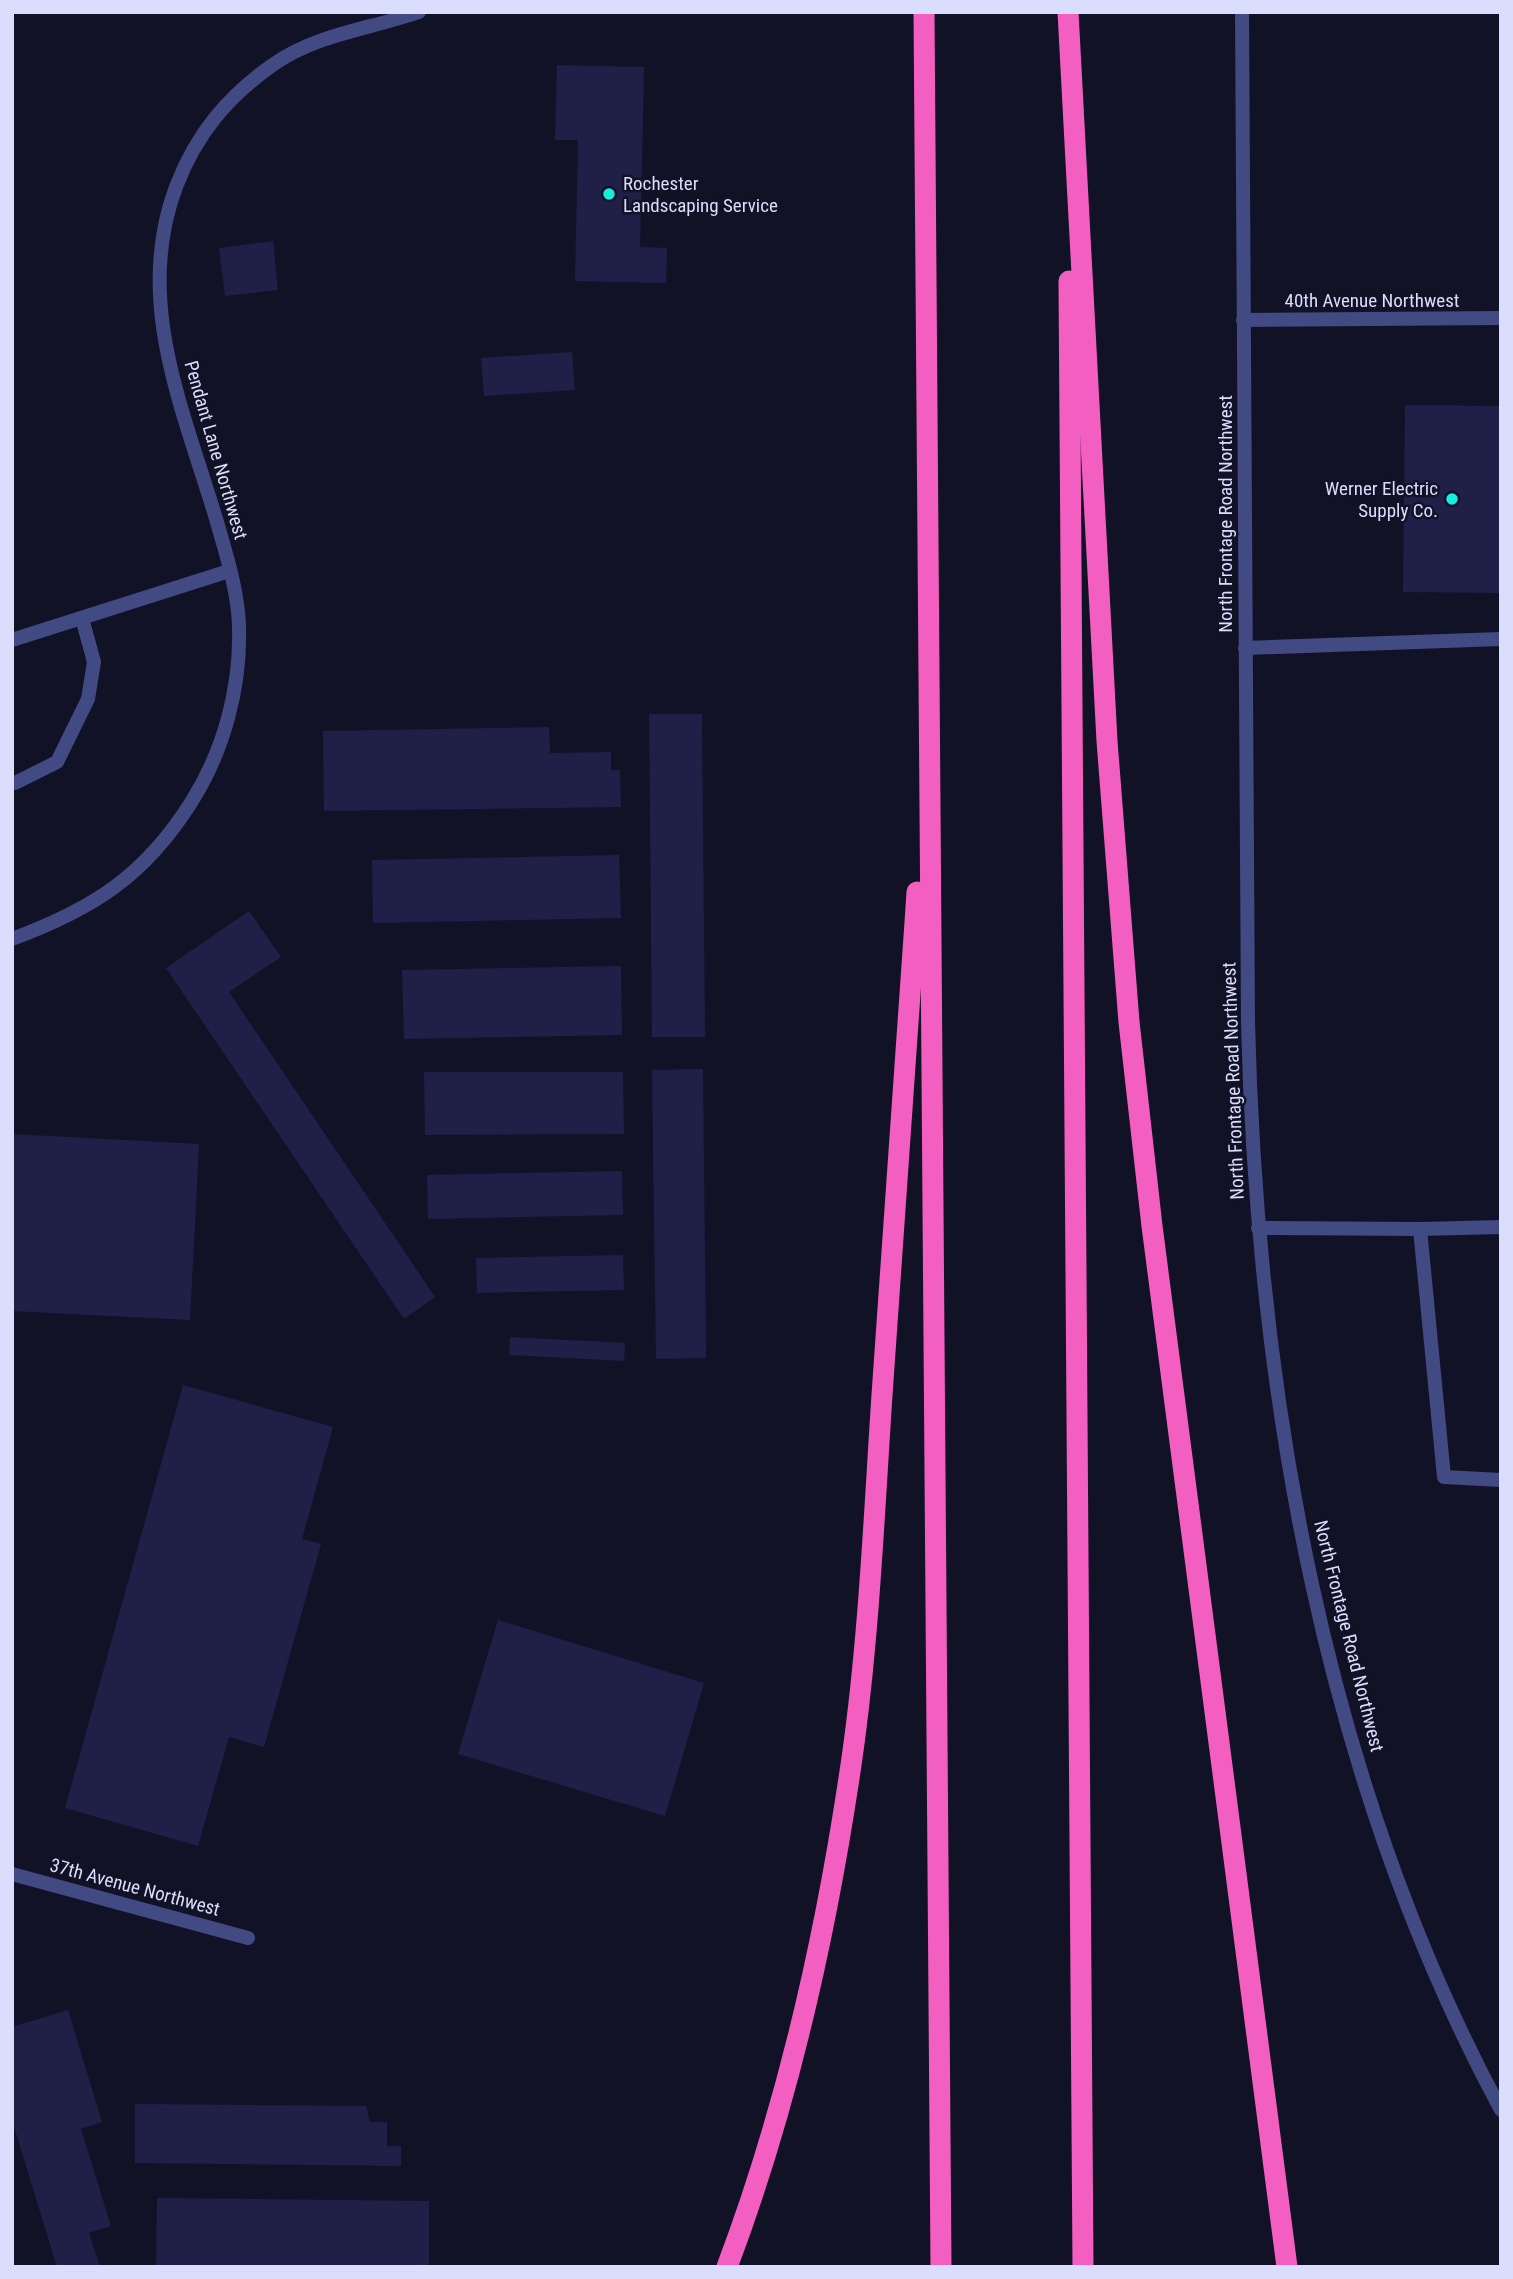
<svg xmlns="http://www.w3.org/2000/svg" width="1513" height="2279" font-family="'Roboto Condensed',sans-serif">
<rect width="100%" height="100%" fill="#121227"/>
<!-- building -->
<g fill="#201f47">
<polygon points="557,65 644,67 640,247 667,248 666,283 575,281 578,140 555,140"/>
<polygon points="273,241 278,290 225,296 219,248"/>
<polygon points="572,352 575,390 484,396 481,358"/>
<polygon points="1405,405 1501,406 1501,593 1403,592"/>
<polygon points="649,714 702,714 705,1037 652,1037"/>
<polygon points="549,727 550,753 611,752 611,770 620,770 621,807 324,811 323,731"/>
<polygon points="619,855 621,918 373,923 372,860"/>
<polygon points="249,911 281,957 229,992 435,1297 404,1319 166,968"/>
<polygon points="621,966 622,1035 404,1039 402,970"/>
<polygon points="703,1069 706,1358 656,1359 652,1070"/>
<polygon points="424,1072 623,1072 624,1134 425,1135"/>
<polygon points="12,1134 199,1144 190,1320 12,1311"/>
<polygon points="622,1171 623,1215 428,1219 427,1175"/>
<polygon points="623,1255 624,1290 477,1293 476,1258"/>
<polygon points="510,1337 625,1343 624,1361 509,1355"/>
<polygon points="183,1385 333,1427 302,1539 321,1544 264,1747 229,1737 198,1846 65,1808"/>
<polygon points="498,1620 704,1683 665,1816 458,1754"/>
<polygon points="68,2010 102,2122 81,2129 111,2226 89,2233 100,2267 57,2267 12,2120 12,2027"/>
<polygon points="135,2104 366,2106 370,2122 387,2122 387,2146 401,2146 401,2166 135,2163"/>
<polygon points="157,2198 429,2201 429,2267 156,2267"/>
</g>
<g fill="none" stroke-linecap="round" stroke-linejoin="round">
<!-- lane -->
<g stroke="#414a83" stroke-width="14">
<polyline points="12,640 229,571"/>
<polyline points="1245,648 1501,639"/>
<polyline points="15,783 57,762 88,699 94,662 82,618"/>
<polyline points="1258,1228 1420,1229 1444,1477 1501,1480"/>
<polyline points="1420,1229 1501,1227"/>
</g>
<!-- street -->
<g stroke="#414a83" stroke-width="14">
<path d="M1242,12L1248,1023C1257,1392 1324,1782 1501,2110"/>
<polyline points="1243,320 1501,318"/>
<path d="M12,939C93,909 145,876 192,801C224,750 241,687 239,626C238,591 226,554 217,522C184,411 133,301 176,187C196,134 228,96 274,64C317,34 370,29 419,12"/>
<polyline points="12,1874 248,1938"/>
</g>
<!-- highway -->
<g stroke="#f35fc0" stroke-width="21">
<polyline points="924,12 941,2267"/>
<polyline points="1068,12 1107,741 1129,1022 1152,1226 1287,2267"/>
<polyline points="1069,281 1083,2267"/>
<path d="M727,2267C789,2103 827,1931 852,1758C869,1638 874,1516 882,1395C894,1228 906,1060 917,892"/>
</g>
</g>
<!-- markers -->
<g fill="#16eddd" stroke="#121227" stroke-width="2.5">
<circle cx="609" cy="194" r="7"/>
<circle cx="1452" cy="499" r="7"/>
</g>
<g text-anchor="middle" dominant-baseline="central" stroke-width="5" stroke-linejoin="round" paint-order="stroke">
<!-- poi labels -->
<g font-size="19" fill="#dbddfc" stroke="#121227" text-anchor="start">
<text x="623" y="183">Rochester<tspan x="623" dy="22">Landscaping Service</tspan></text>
<text x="1438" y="488" text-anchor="end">Werner Electric<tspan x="1438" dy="22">Supply Co.</tspan></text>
</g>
<!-- street labels -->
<g font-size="19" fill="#dbddfc" stroke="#121227">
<text x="1372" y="300">40th Avenue Northwest</text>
<text transform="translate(216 450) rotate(74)">Pendant Lane Northwest</text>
<text transform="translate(1225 514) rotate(-90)">North Frontage Road Northwest</text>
<text transform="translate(1233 1081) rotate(-92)">North Frontage Road Northwest</text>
<text transform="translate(1349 1636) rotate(76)">North Frontage Road Northwest</text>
<text transform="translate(135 1887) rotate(15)">37th Avenue Northwest</text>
</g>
</g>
<!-- border -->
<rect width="1513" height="2279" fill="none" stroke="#dbddfc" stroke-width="28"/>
</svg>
